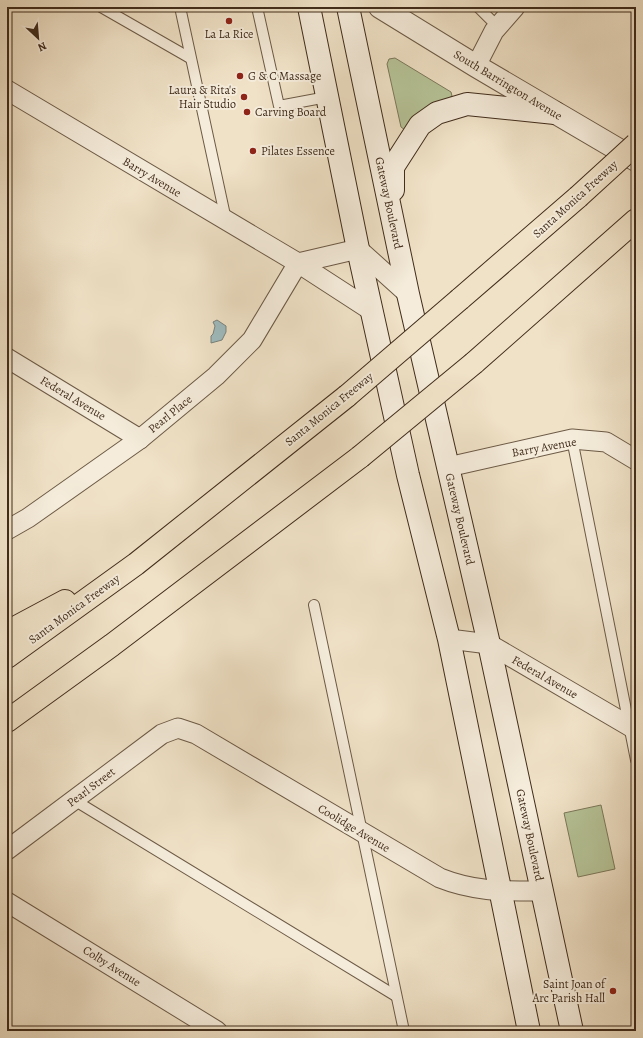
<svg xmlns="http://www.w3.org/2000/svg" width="643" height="1038" font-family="Alegreya,serif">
<rect width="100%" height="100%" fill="#f0e2c7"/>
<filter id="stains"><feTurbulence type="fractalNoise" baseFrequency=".005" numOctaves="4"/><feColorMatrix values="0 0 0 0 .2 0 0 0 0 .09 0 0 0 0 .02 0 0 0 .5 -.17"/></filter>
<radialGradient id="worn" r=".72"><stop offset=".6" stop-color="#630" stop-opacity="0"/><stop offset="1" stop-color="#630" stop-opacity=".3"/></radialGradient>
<!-- green -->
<g fill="#b6c498" stroke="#7b785a">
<polygon points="395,58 451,92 452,96 405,130 401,127 387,64 389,59"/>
<polygon points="601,805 615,869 578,877 564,813"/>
</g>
<!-- water -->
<polygon fill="#9ebcbf" stroke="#78827d" points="217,320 226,326 226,332 222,340 211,343 211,336 213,334 215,326 213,322"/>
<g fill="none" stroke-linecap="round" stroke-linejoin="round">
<!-- service casing -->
<g stroke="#6c5a46" stroke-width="12">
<g id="service">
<polyline points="101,7 190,58"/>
<polyline points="180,7 226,220"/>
<polyline points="257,7 279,106 327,97"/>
<polyline points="478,7 497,26"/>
<polyline points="572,439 636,760"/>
<polyline points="314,605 404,1031"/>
<polyline points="74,800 396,996"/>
</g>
</g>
<!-- minor casing -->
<g stroke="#6c5a46" stroke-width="21">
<g id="minor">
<polyline points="476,66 494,31 515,7"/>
<polyline points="7,90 298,263 372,311"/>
<polyline points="298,263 358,249 408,294"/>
<polyline points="7,358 140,439"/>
<polyline points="448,467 572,439 606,442 636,460"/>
<polyline points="7,530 28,518 140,439 216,376 252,340 298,263"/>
<polyline points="449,639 489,644 636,730"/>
<path d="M7,850L162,734L178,728L196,734L440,878C475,892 505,891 542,891"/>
<polyline points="7,902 217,1031"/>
</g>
</g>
<!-- tertiary casing -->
<g stroke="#6c5a46" stroke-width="24">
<polyline id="tertiary" points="380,7 476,66 636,160"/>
</g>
<!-- secondary casing -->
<g stroke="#402c1b" stroke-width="24">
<g id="secondary">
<polyline points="309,7 358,249 408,475 449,639 529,1031"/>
<polyline points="348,7 408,294 489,644 572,1031"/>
<polyline points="393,190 393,167 420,125 437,113 467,104 555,113"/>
</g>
</g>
<!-- motorway casing -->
<g stroke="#402c1b" stroke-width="24">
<g id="motorway">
<polyline points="460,299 578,197"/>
<polyline points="474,363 636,220"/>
<polyline points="7,632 65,601"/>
<polyline points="7,657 136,564 347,396"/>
<polyline points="7,721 112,645 360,457"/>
</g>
</g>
<!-- service -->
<use href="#service" stroke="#f5ecdb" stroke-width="10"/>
<!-- minor -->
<use href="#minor" stroke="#f5ecdb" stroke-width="19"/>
<!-- tertiary -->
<use href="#tertiary" stroke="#f5ecdb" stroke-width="22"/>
<!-- secondary -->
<use href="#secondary" stroke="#f5ecdb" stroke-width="22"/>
<!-- motorway -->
<use href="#motorway" stroke="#f0e2c7" stroke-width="22"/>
<!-- motorway-bridge casing -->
<g stroke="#402c1b" stroke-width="24" stroke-linecap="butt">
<g id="motorway-bridge">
<polyline points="578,197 636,144"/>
<polyline points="347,396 460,299"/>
<polyline points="360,457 474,363"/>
</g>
</g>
<!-- motorway-bridge -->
<use href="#motorway-bridge" stroke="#f0e2c7" stroke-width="22"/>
</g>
<!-- markers -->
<g fill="#8f2418" stroke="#f5ecdb" stroke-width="1.5">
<circle cx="229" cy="21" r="4"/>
<circle cx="240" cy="76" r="4"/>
<circle cx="244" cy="97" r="4"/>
<circle cx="247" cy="112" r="4"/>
<circle cx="253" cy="151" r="4"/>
<circle cx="613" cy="991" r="4"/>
</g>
<g text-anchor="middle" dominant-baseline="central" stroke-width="4" stroke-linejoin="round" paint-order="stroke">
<!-- poi labels -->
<g font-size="12" fill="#402c1b" stroke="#f5ecdb" text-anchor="start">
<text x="229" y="34" text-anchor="middle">La La Rice</text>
<text x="248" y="76">G &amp; C Massage</text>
<text x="236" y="90" text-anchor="end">Laura &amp; Rita's<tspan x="236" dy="14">Hair Studio</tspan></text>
<text x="255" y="112">Carving Board</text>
<text x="261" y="151">Pilates Essence</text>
<text x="605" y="984" text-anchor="end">Saint Joan of<tspan x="605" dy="14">Arc Parish Hall</tspan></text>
</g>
<!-- street labels -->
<g font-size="12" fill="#402c1b" stroke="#f5ecdb">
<text transform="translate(508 85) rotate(31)">South Barrington Avenue</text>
<text transform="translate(152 177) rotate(31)">Barry Avenue</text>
<text transform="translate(575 199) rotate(-42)">Santa Monica Freeway</text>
<text transform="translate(389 203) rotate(78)">Gateway Boulevard</text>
<text transform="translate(73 398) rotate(31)">Federal Avenue</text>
<text transform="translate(329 409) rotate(-39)">Santa Monica Freeway</text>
<text transform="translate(170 414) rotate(-39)">Pearl Place</text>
<text transform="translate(544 447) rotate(-10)">Barry Avenue</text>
<text transform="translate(460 519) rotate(77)">Gateway Boulevard</text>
<text transform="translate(74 609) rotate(-36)">Santa Monica Freeway</text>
<text transform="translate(545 677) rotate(30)">Federal Avenue</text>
<text transform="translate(91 787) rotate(-37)">Pearl Street</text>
<text transform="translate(354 828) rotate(31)">Coolidge Avenue</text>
<text transform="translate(530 835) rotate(78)">Gateway Boulevard</text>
<text transform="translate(112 966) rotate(32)">Colby Avenue</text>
</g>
</g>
<!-- margin -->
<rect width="643" height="1038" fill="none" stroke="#f0e2c7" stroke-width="24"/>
<rect x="8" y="8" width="627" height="1022" fill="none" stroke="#402c1b" stroke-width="2"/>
<rect x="12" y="12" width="619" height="1014" fill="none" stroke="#402c1b"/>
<!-- north arrow -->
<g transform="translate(38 38) rotate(154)" stroke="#f5ecdb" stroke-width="3" paint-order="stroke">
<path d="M0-3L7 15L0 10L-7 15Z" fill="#402c1b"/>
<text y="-6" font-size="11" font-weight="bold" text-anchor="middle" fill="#402c1b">N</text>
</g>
<rect width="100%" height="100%" filter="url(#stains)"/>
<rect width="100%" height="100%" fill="url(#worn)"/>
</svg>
